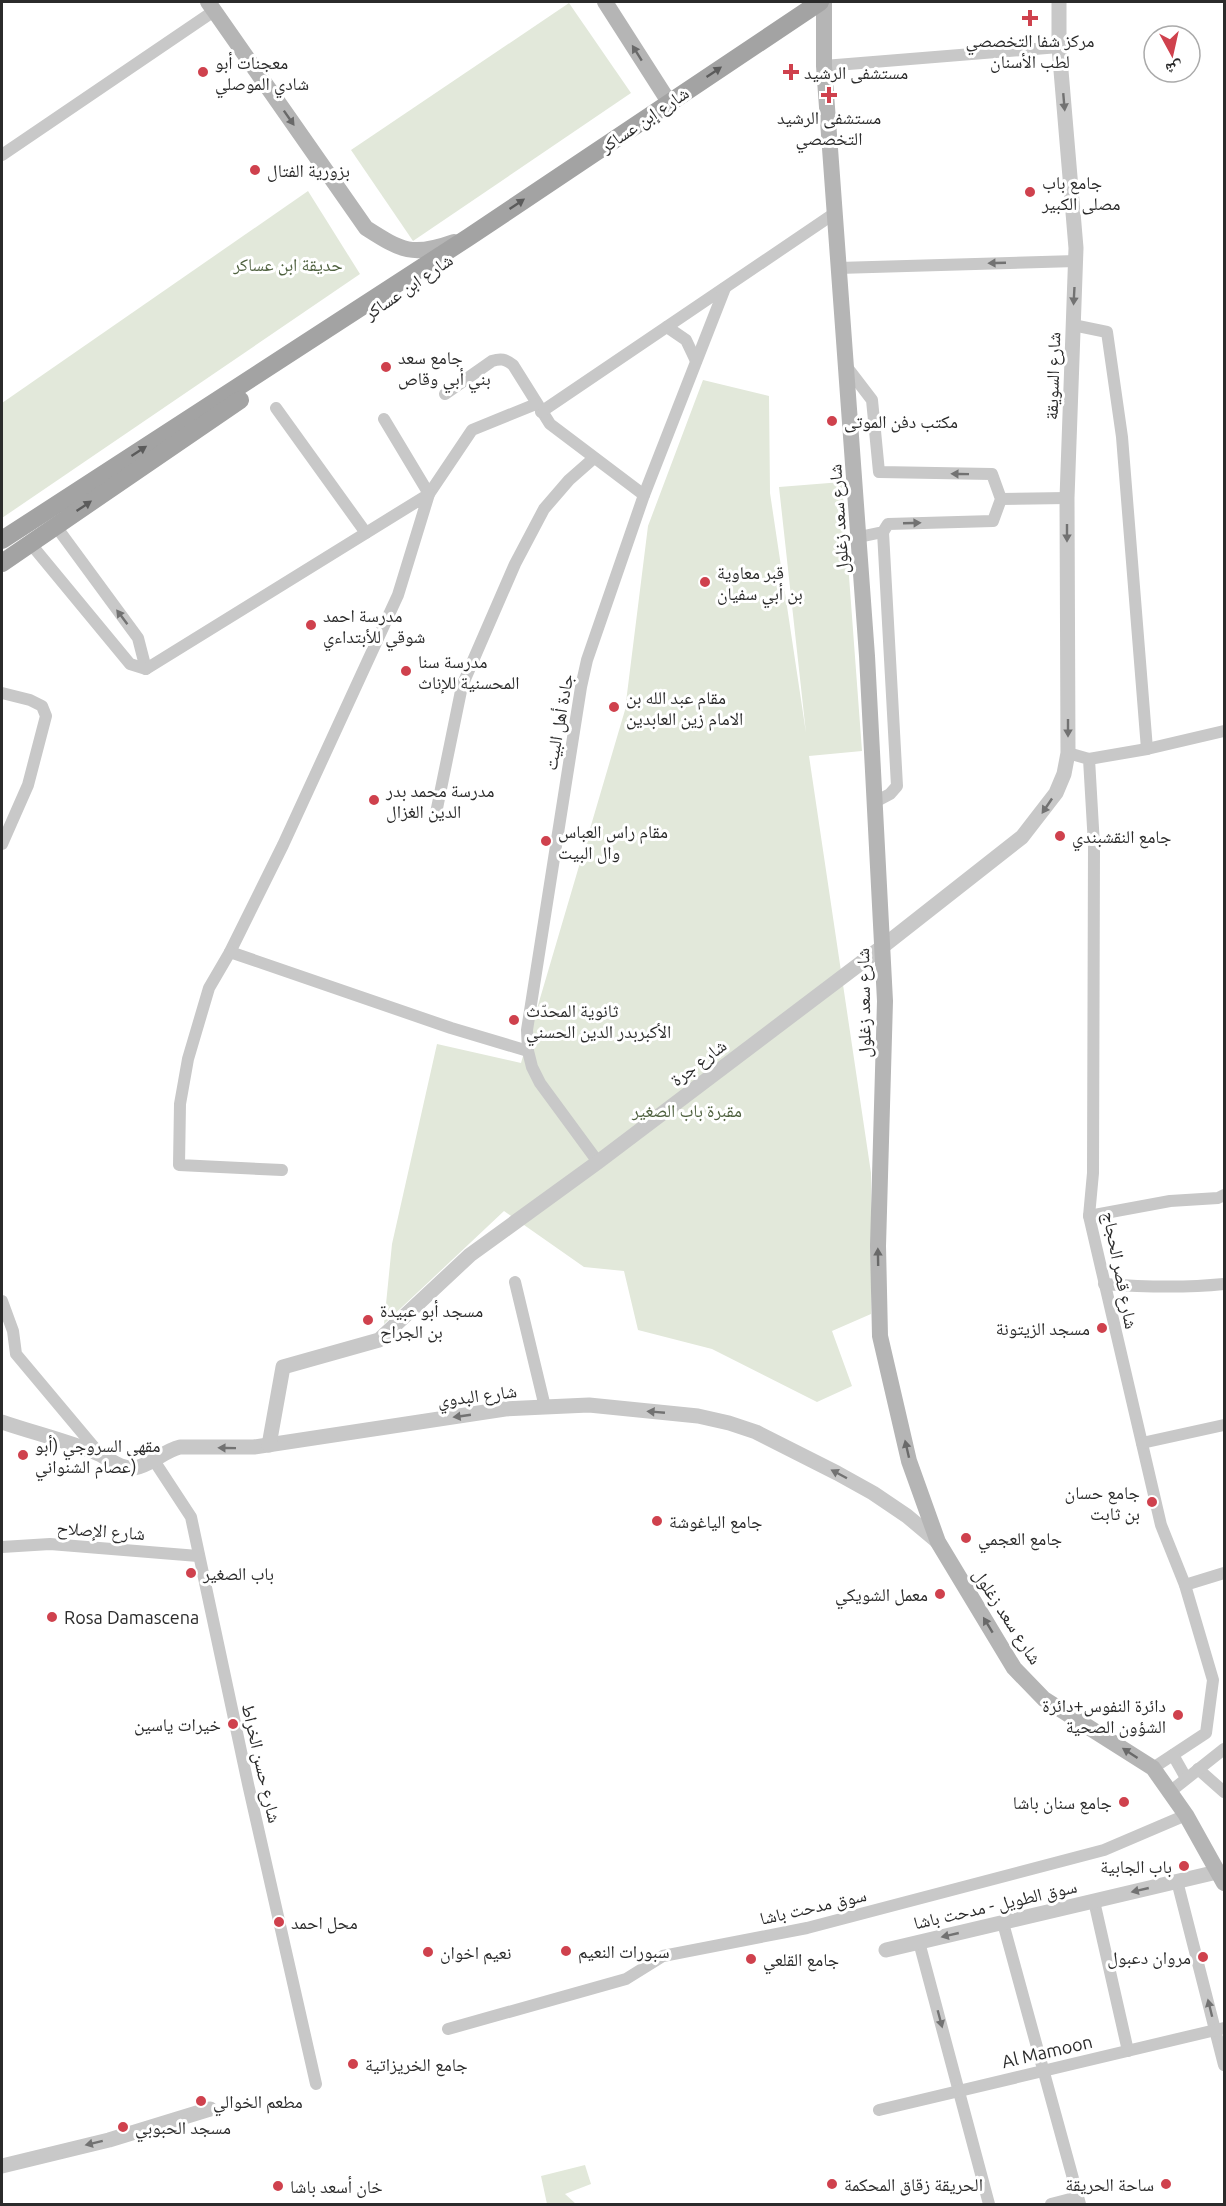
<svg xmlns="http://www.w3.org/2000/svg" width="1226" height="2206" font-family="Ubuntu,'Noto Naskh Arabic',sans-serif">
<rect width="100%" height="100%" fill="#fff"/>
<!-- green -->
<g fill="#e2e8da">
<polygon points="569,3 631,93 413,241 351,150"/>
<polygon points="308,191 360,274 2,518 2,403"/>
<polygon points="703,380 769,396 770,493 806,733 779,487 842,482 862,751 809,756 871,1173 871,1314 832,1331 852,1386 817,1402 712,1349 638,1330 624,1271 584,1267 504,1211 384,1324 392,1244 437,1044 521,1063 625,710 648,526"/>
<polygon points="585,2165 591,2184 565,2194 576,2204 547,2204 541,2176"/>
</g>
<g fill="none" stroke-linecap="round" stroke-linejoin="round">
<!-- minor -->
<g stroke="#c8c8c8" stroke-width="12">
<polyline points="824,66 1059,47"/>
<polyline points="2,155 214,11"/>
<polyline points="838,268 1076,261"/>
<polyline points="1073,325 1107,332 1122,437 1147,749"/>
<polyline points="667,327 686,340 696,361"/>
<polyline points="846,366 872,400 879,472 992,474 1001,499 993,521 888,524 883,532 859,537"/>
<path d="M445,394L492,361C501,358 505,359 513,365L550,424L644,495"/>
<polyline points="276,408 366,533"/>
<polyline points="541,412 835,213"/>
<polyline points="384,419 429,494 472,430 536,404"/>
<polyline points="1001,499 1067,498"/>
<polyline points="55,525 138,638 146,669"/>
<polyline points="30,543 130,664 146,669 429,494 398,595 283,845 230,952 451,1028 528,1051"/>
<polyline points="2,693 30,700 42,706 46,716 28,785 2,844"/>
<polyline points="1068,753 1089,759 1094,845 1093,1173 1089,1216 1161,1525 1185,1585 1213,1680 1206,1733 1153,1768"/>
<polyline points="1089,759 1147,749 1224,731"/>
<polyline points="875,802 890,794 897,786 883,532"/>
<polyline points="435,818 462,686 515,564 544,509 569,480 594,458"/>
<polyline points="230,952 209,988 188,1059 180,1104 179,1165 282,1170"/>
<polyline points="598,1162 540,1083 532,1067 528,1051 527,1030 581,687 587,660 644,495 725,288"/>
<polyline points="1089,1216 1170,1201 1218,1198 1224,1195"/>
<polyline points="515,1282 545,1407"/>
<path d="M1104,1284C1144,1287 1184,1288 1224,1284"/>
<polyline points="2,1301 13,1331 16,1354 99,1453"/>
<polyline points="1142,1443 1224,1425"/>
<polyline points="153,1459 191,1517 248,1784 316,2084"/>
<polyline points="2,1547 50,1544 198,1556"/>
<polyline points="1185,1585 1224,1573"/>
<polyline points="1173,1755 1186,1778"/>
<polyline points="1198,1769 1224,1792"/>
<polyline points="1171,1791 1224,1749"/>
<polyline points="1177,1881 1224,2065"/>
<polyline points="1094,1901 1128,2051"/>
<polyline points="1003,1923 1080,2204"/>
<polyline points="919,1942 989,2204"/>
<polyline points="448,2029 626,1979 663,1956 807,1928 1104,1850 1186,1815"/>
<polyline points="879,2110 1224,2028"/>
<polyline points="1051,2204 1078,2197"/>
</g>
<!-- tertiary -->
<g stroke="#c8c8c8" stroke-width="15">
<path d="M2,1422C34,1433 68,1441 99,1454C111,1460 120,1469 134,1468C150,1466 163,1451 180,1447H254L505,1409L545,1407L589,1405L698,1416L729,1423L756,1432L837,1473L873,1493L907,1516L938,1542"/>
<polyline points="269,1445 283,1367 379,1340 470,1255 598,1162 882,947 1022,837 1056,793 1064,774 1068,753 1067,498 1076,248 1059,47 1059,2"/>
<polyline points="886,1950 1217,1872"/>
<polyline points="2,2166 109,2140 210,2109"/>
</g>
<!-- secondary -->
<g stroke="#b5b5b5" stroke-width="16">
<path d="M208,2L366,228C402,251 412,257 454,242"/>
<polyline points="605,2 669,102"/>
<polyline points="824,2 824,66 867,656 885,1001 878,1246 880,1336 909,1461 938,1542 1014,1668 1044,1699 1153,1768 1186,1815 1224,1883"/>
</g>
<!-- primary -->
<g stroke="#a3a3a3" stroke-width="18">
<polyline points="2,540 469,237 820,2"/>
<polyline points="2,563 240,400"/>
</g>
</g>
<!-- one-way arrows -->
<defs><path id="oneway-solid" d="M-6-.8H1V-3.2L6.5 0L1 3.2V.8H-6Z" transform="scale(1.5)"/></defs>
<g fill="#696969">
<use href="#oneway-solid" transform="translate(637 53) rotate(-122)"/>
<use href="#oneway-solid" transform="translate(289 118) rotate(55)"/>
<use href="#oneway-solid" transform="translate(878 1257) rotate(-91)"/>
<use href="#oneway-solid" transform="translate(907 1449) rotate(-103)"/>
<use href="#oneway-solid" transform="translate(988 1625) rotate(-121)"/>
<use href="#oneway-solid" transform="translate(1130 1753) rotate(-147)"/>
</g>
<g fill="#5b5b5b">
<use href="#oneway-solid" transform="translate(714 72) rotate(-34)"/>
<use href="#oneway-solid" transform="translate(517 204) rotate(-34)"/>
<use href="#oneway-solid" transform="translate(139 451) rotate(-33)"/>
<use href="#oneway-solid" transform="translate(84 506) rotate(-34)"/>
</g>
<g fill="#727272">
<use href="#oneway-solid" transform="translate(1064 102) rotate(85)"/>
<use href="#oneway-solid" transform="translate(997 263) rotate(178)"/>
<use href="#oneway-solid" transform="translate(1074 296) rotate(93)"/>
<use href="#oneway-solid" transform="translate(960 474) rotate(-179)"/>
<use href="#oneway-solid" transform="translate(912 523) rotate(-2)"/>
<use href="#oneway-solid" transform="translate(1067 533) rotate(90)"/>
<use href="#oneway-solid" transform="translate(122 617) rotate(-127)"/>
<use href="#oneway-solid" transform="translate(1068 728) rotate(90)"/>
<use href="#oneway-solid" transform="translate(1047 806) rotate(124)"/>
<use href="#oneway-solid" transform="translate(656 1412) rotate(-175)"/>
<use href="#oneway-solid" transform="translate(462 1416) rotate(172)"/>
<use href="#oneway-solid" transform="translate(227 1448) rotate(-179)"/>
<use href="#oneway-solid" transform="translate(839 1474) rotate(-152)"/>
<use href="#oneway-solid" transform="translate(1140 1890) rotate(167)"/>
<use href="#oneway-solid" transform="translate(950 1935) rotate(167)"/>
<use href="#oneway-solid" transform="translate(1210 2008) rotate(-104)"/>
<use href="#oneway-solid" transform="translate(940 2019) rotate(75)"/>
<use href="#oneway-solid" transform="translate(94 2143) rotate(166)"/>
</g>
<!-- markers -->
<g fill="#cf414d" stroke="#fff" stroke-width="2">
<path d="M1027 9h6v6h6v6h-6v6h-6v-6h-6v-6h6z"/>
<circle cx="203" cy="72" r="6"/>
<path d="M788 63h6v6h6v6h-6v6h-6v-6h-6v-6h6z"/>
<path d="M826 86h6v6h6v6h-6v6h-6v-6h-6v-6h6z"/>
<circle cx="255" cy="170" r="6"/>
<circle cx="1030" cy="192" r="6"/>
<circle cx="386" cy="367" r="6"/>
<circle cx="832" cy="421" r="6"/>
<circle cx="705" cy="582" r="6"/>
<circle cx="311" cy="625" r="6"/>
<circle cx="406" cy="671" r="6"/>
<circle cx="614" cy="707" r="6"/>
<circle cx="374" cy="800" r="6"/>
<circle cx="1060" cy="836" r="6"/>
<circle cx="546" cy="841" r="6"/>
<circle cx="514" cy="1020" r="6"/>
<circle cx="368" cy="1320" r="6"/>
<circle cx="1102" cy="1328" r="6"/>
<circle cx="23" cy="1455" r="6"/>
<circle cx="1152" cy="1502" r="6"/>
<circle cx="657" cy="1521" r="6"/>
<circle cx="966" cy="1538" r="6"/>
<circle cx="191" cy="1573" r="6"/>
<circle cx="940" cy="1594" r="6"/>
<circle cx="52" cy="1617" r="6"/>
<circle cx="1178" cy="1715" r="6"/>
<circle cx="233" cy="1724" r="6"/>
<circle cx="1124" cy="1802" r="6"/>
<circle cx="1184" cy="1866" r="6"/>
<circle cx="279" cy="1922" r="6"/>
<circle cx="566" cy="1951" r="6"/>
<circle cx="428" cy="1952" r="6"/>
<circle cx="1203" cy="1957" r="6"/>
<circle cx="751" cy="1959" r="6"/>
<circle cx="353" cy="2064" r="6"/>
<circle cx="201" cy="2101" r="6"/>
<circle cx="123" cy="2127" r="6"/>
<circle cx="832" cy="2184" r="6"/>
<circle cx="1166" cy="2184" r="6"/>
<circle cx="278" cy="2186" r="6"/>
</g>
<g text-anchor="middle" dominant-baseline="central" stroke-width="6" stroke-linejoin="round" paint-order="stroke">
<!-- poi labels -->
<g font-size="18" fill="#2b2b2b" stroke="#fff" text-anchor="start">
<text x="1030" y="40" text-anchor="middle">مركز شفا التخصصي<tspan x="1030" dy="21">لطب الأسنان</tspan></text>
<text x="215" y="62">معجنات أبو<tspan x="215" dy="21">شادي الموصلي</tspan></text>
<text x="804" y="72">مستشفى الرشيد</text>
<text x="829" y="117" text-anchor="middle">مستشفى الرشيد<tspan x="829" dy="21">التخصصي</tspan></text>
<text x="267" y="170">بزورية الفتال</text>
<text x="1042" y="182">جامع باب<tspan x="1042" dy="21">مصلى الكبير</tspan></text>
<text x="398" y="357">جامع سعد<tspan x="398" dy="21">بني أبي وقاص</tspan></text>
<text x="844" y="421">مكتب دفن الموتى</text>
<text x="717" y="572">قبر معاوية<tspan x="717" dy="21">بن أبي سفيان</tspan></text>
<text x="323" y="615">مدرسة احمد<tspan x="323" dy="21">شوقي للأبتداءي</tspan></text>
<text x="418" y="661">مدرسة سنا<tspan x="418" dy="21">المحسنية للإناث</tspan></text>
<text x="626" y="697">مقام عبد الله بن<tspan x="626" dy="21">الامام زين العابدين</tspan></text>
<text x="386" y="790">مدرسة محمد بدر<tspan x="386" dy="21">الدين الغزال</tspan></text>
<text x="558" y="831">مقام راس العباس<tspan x="558" dy="21">وال البيت</tspan></text>
<text x="1072" y="836">جامع النقشبندي</text>
<text x="526" y="1010">ثانوية المحدّث<tspan x="526" dy="21">الأكبربدر الدين الحسني</tspan></text>
<text x="380" y="1310">مسجد أبو عبيدة<tspan x="380" dy="21">بن الجراح</tspan></text>
<text x="1090" y="1328" text-anchor="end">مسجد الزيتونة</text>
<text x="35" y="1445">مقهى السروجي (أبو<tspan x="35" dy="21">عصام الشنواني)</tspan></text>
<text x="1140" y="1492" text-anchor="end">جامع حسان<tspan x="1140" dy="21">بن ثابت</tspan></text>
<text x="669" y="1521">جامع الياغوشة</text>
<text x="978" y="1538">جامع العجمي</text>
<text x="203" y="1573">باب الصغير</text>
<text x="928" y="1594" text-anchor="end">معمل الشويكي</text>
<text x="64" y="1617">Rosa Damascena</text>
<text x="1166" y="1705" text-anchor="end">دائرة النفوس+دائرة<tspan x="1166" dy="21">الشؤون الصحية</tspan></text>
<text x="221" y="1724" text-anchor="end">خيرات ياسين</text>
<text x="1112" y="1802" text-anchor="end">جامع سنان باشا</text>
<text x="1172" y="1866" text-anchor="end">باب الجابية</text>
<text x="291" y="1922">محل احمد</text>
<text x="578" y="1951">سبورات النعيم</text>
<text x="440" y="1952">نعيم اخوان</text>
<text x="1191" y="1957" text-anchor="end">مروان دعبول</text>
<text x="763" y="1959">جامع القلعي</text>
<text x="365" y="2064">جامع الخريزاتية</text>
<text x="213" y="2101">مطعم الخوالي</text>
<text x="135" y="2127">مسجد الحبوبي</text>
<text x="844" y="2184">الحريقة زقاق المحكمة</text>
<text x="1154" y="2184" text-anchor="end">ساحة الحريقة</text>
<text x="290" y="2186">خان أسعد باشا</text>
</g>
<!-- street labels -->
<g font-size="18" fill="#2b2b2b" stroke="#fff">
<text transform="translate(644 119) rotate(-34)">شارع إبن عساكر</text>
<text transform="translate(408 286) rotate(-34)">شارع ابن عساكر</text>
<text transform="translate(1052 376) rotate(-88)">شارع السويقة</text>
<text transform="translate(838 519) rotate(-94)">شارع سعد زغلول</text>
<text transform="translate(558 722) rotate(-80)">جادة أهل البيت</text>
<text transform="translate(863 1003) rotate(-91)">شارع سعد زغلول</text>
<text transform="translate(698 1062) rotate(-37)">شارع جرة</text>
<text transform="translate(1121 1270) rotate(79)">شارع قصر الحجاج</text>
<text transform="translate(477 1395) rotate(-7)">شارع البدوي</text>
<text transform="translate(101 1530) rotate(4)">شارع الإصلاح</text>
<text transform="translate(1008 1616) rotate(57)">شارع سعد زغلول</text>
<text transform="translate(262 1763) rotate(77)">شارع حسن الخراط</text>
<text transform="translate(995 1904) rotate(-13)">سوق الطويل - مدحت باشا</text>
<text transform="translate(813 1906) rotate(-13)">سوق مدحت باشا</text>
<text transform="translate(1047 2051) rotate(-13)">Al Mamoon</text>
</g>
<!-- park labels -->
<g font-size="18" fill="#4f613f" stroke="#fff">
<text x="288" y="264">حديقة ابن عساكر</text>
<text x="687" y="1110">مقبرة باب الصغير</text>
</g>
</g>
<!-- border -->
<rect width="1226" height="2206" fill="none" stroke="#2b2b2b" stroke-width="6"/>
<!-- north arrow -->
<g transform="translate(1172 54) rotate(172)"><circle r="28" fill="#ffffff" stroke="#aaaaaa" stroke-width="1.5"/>
<path d="M0-4.5L10 22L0 15L-10 22Z" fill="#cf414d"/>
<text y="-9" font-size="16" font-weight="bold" text-anchor="middle" fill="#2b2b2b">ش</text>
</g>
</svg>
